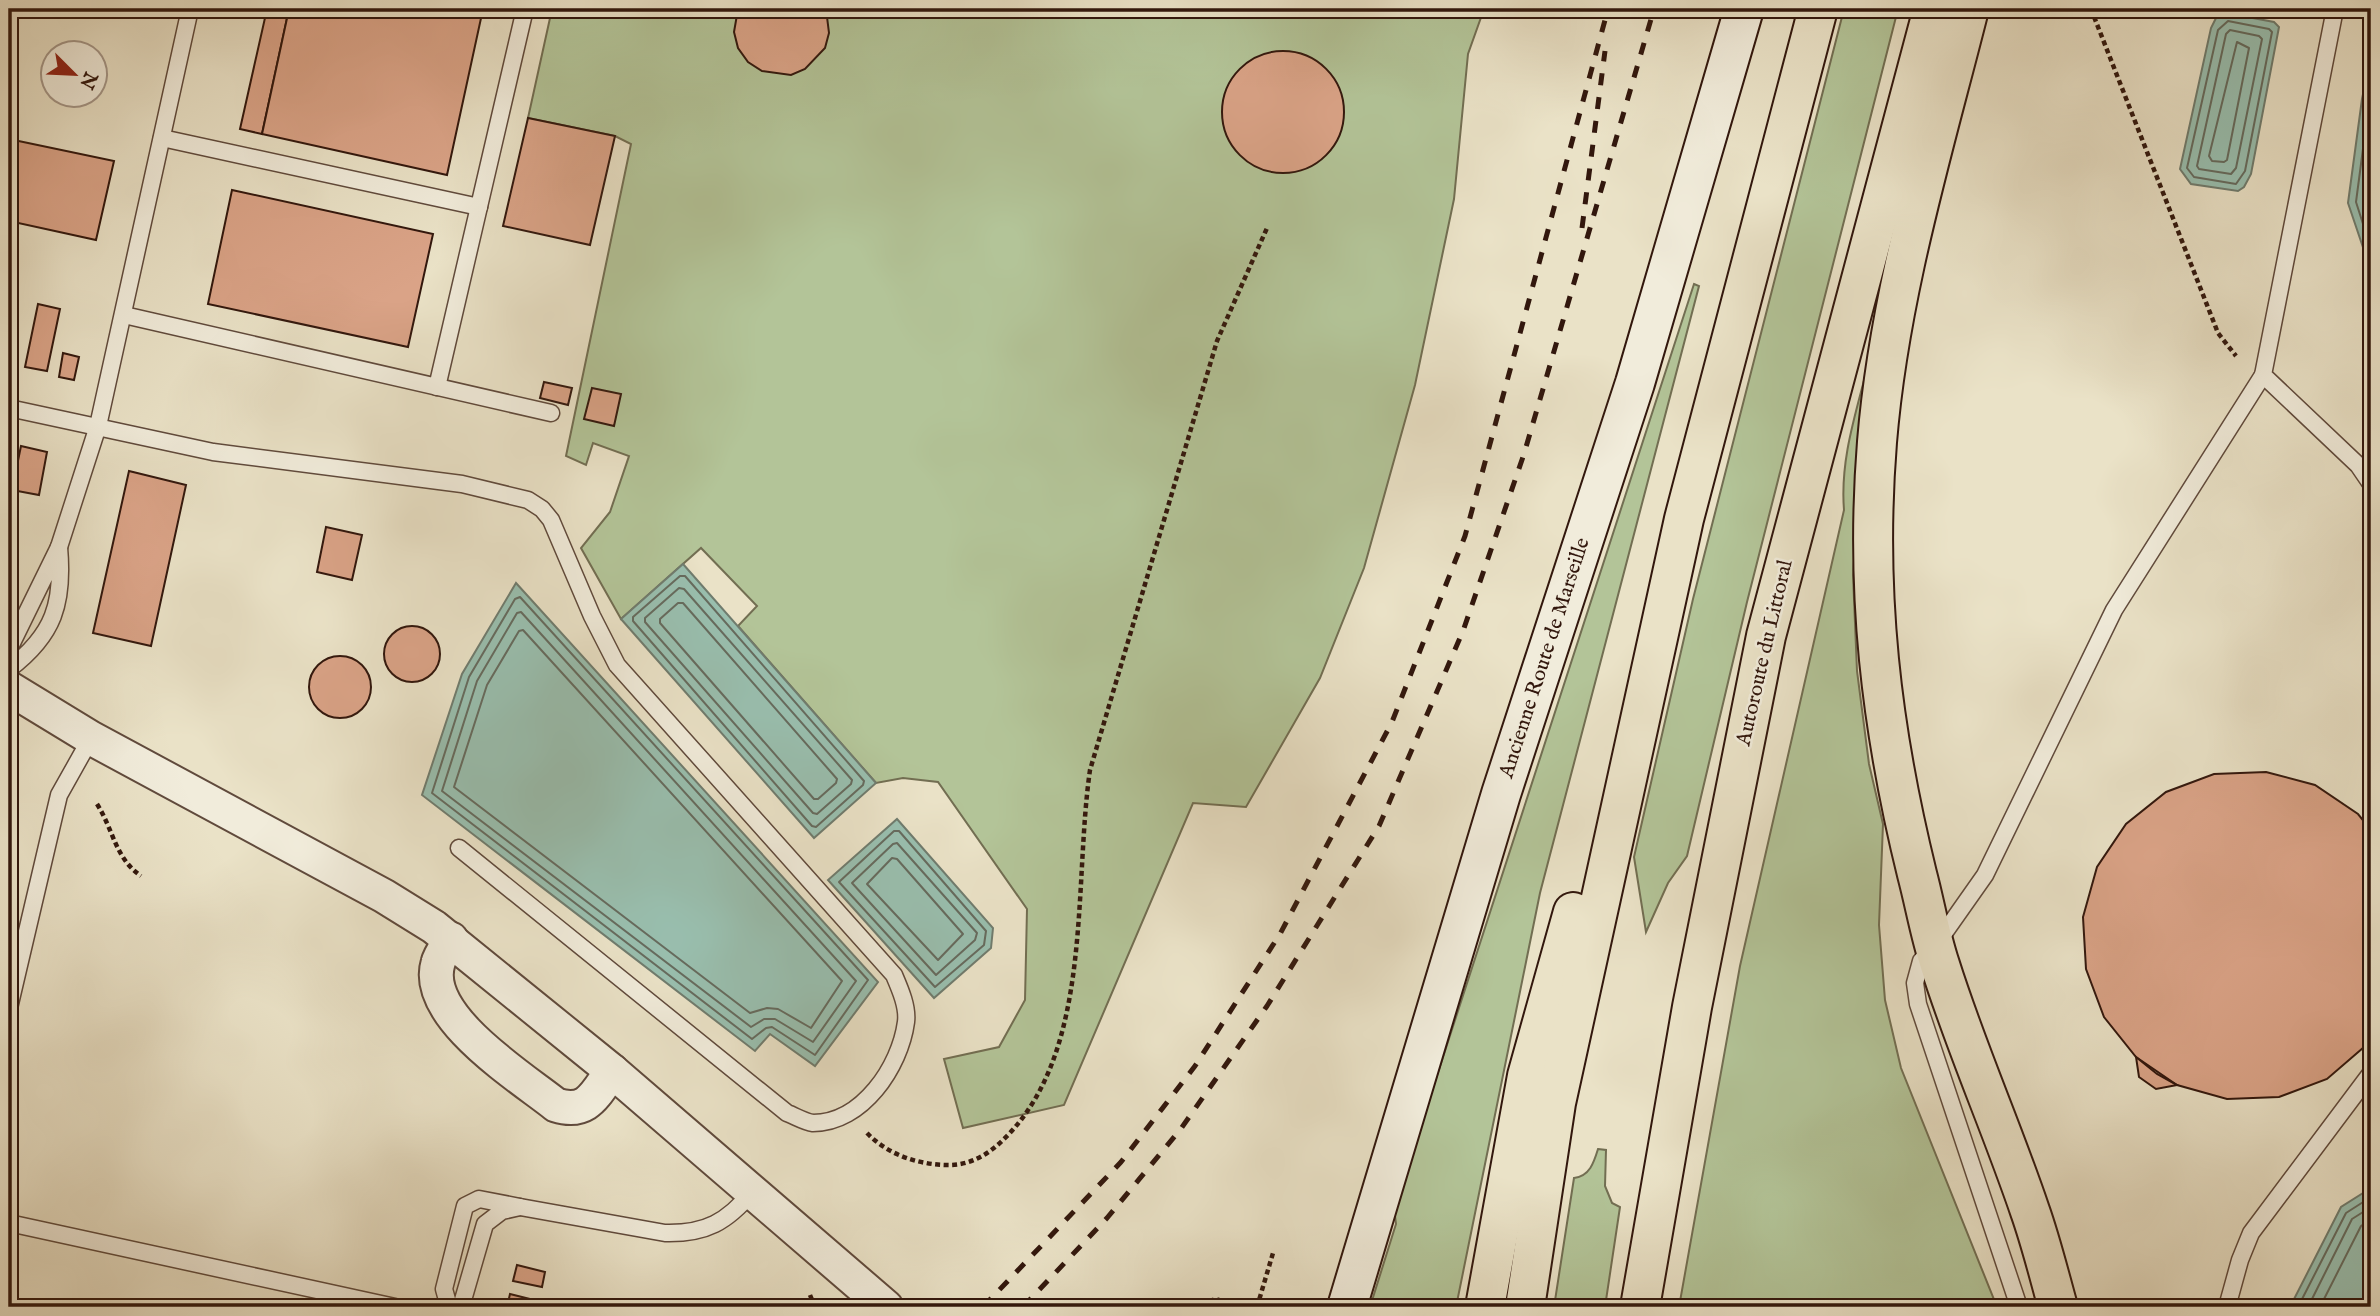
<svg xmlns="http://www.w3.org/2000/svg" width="2380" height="1316" font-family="'IM FELL English',serif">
<rect width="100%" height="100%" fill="#eae2c7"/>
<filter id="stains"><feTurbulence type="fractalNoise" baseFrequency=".00286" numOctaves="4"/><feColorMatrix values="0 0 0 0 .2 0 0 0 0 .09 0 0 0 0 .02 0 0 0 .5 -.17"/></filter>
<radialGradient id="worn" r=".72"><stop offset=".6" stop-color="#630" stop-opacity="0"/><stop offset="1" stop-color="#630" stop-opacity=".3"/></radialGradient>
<!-- green -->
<g fill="#b3c498" stroke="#726e52" stroke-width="2">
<polygon points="552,9 1484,9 1468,54 1454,199 1415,385 1364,568 1320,678 1246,807 1193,803 1064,1105 963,1128 944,1059 999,1047 1025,1000 1027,909 938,782 903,778 876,783 738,626 757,606 701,548 621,619 581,548 610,512 629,456 593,443 586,465 566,456 631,144 615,136 528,118"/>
<polygon points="1844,9 1898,9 1747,602 1687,856 1668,883 1646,932 1634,857 1693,599"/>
<polygon points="1694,284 1699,286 1540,893 1456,1307 1370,1307 1396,1224 1394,1208"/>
<path d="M1867,369L1853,575L1857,671L1869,764L1883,824L1879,925L1885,1000L1901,1068L1997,1307H1679L1740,966L1844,510C1840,461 1855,416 1867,369Z"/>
<path d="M1598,1149L1606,1150L1605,1186L1612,1203L1620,1207L1605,1307H1554L1574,1178C1590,1176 1594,1162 1598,1149Z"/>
</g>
<!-- water -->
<g fill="#99bfaf" stroke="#707c6e" stroke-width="2">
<polygon points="2226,13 2274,22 2279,27 2251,174 2244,187 2238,191 2191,184 2180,169 2211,28 2216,18"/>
<polygon points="2371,56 2371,271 2348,203 2362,99"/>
<polygon points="683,564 876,783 814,838 621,619"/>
<polygon points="516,583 878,982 815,1066 770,1034 755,1051 422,795 462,674"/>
<polygon points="897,819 993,928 991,948 934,998 828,880"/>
<polygon points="2371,1188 2371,1307 2290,1307 2341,1207"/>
</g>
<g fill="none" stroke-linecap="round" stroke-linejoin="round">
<!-- shore -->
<g stroke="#666b5e" stroke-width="2">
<polygon points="2228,21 2269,29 2272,32 2245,171 2236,184 2194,177 2187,168 2218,30"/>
<polygon points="2230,30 2259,36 2262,39 2236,168 2231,174 2199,169 2197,166 2226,34"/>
<polygon points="2237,42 2249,48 2227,160 2224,162 2212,161 2209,156"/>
<polyline points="2371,88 2356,202 2371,249"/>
<polyline points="2371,150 2365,201 2371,221"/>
<polygon points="680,576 685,576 864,781 863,785 816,827 812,826 633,621 633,617"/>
<polygon points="679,588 684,589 852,780 851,784 817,814 813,813 645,622 645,618"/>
<polygon points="520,597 868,980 815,1055 772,1027 766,1028 752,1039 432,793 469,677 515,599"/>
<polygon points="678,603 683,603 837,779 836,783 818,799 814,799 660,623 660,619"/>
<polygon points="521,612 856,981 813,1042 775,1019 764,1019 751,1027 442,791 477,681 517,613"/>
<polygon points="523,630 842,981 811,1028 778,1009 767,1008 750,1013 454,787 487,685 519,631"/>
<polygon points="894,831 899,831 986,931 984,945 935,987 839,882"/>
<polygon points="897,843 977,933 975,940 936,975 852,883 893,844"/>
<polygon points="892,858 897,859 963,934 938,960 867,884"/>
<polyline points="2298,1307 2346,1213 2371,1197"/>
<polyline points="2308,1307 2352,1219 2371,1207"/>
<polyline points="2320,1307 2361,1226 2371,1219"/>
</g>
</g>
<!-- building -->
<g fill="#daa387" stroke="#32170d" stroke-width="2">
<polygon points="267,9 289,9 262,134 240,129"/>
<polygon points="289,9 483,9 447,175 262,134"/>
<polygon points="738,9 826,9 829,33 825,48 805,69 791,75 762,71 748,62 738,48 734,32"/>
<circle cx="1283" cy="112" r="61"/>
<polygon points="528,118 615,136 590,245 503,226"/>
<polygon points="9,139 114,161 96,240 9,221"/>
<polygon points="232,190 433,234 408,347 208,304"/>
<polygon points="38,304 60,309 47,371 25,367"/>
<polygon points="9,315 17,317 12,341 9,340"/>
<polygon points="63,353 79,357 74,380 59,377"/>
<polygon points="544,382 572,388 568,405 540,398"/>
<polygon points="592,388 621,394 614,426 584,419"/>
<polygon points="21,446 47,452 39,495 12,490"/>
<polygon points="129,471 186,485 151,646 93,633"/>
<polygon points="326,527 362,535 352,580 317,572"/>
<circle cx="412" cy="654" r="28"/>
<circle cx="340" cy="687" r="31"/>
<polygon points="2266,772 2315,785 2358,814 2371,830 2371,1041 2327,1079 2279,1097 2227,1099 2177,1085 2136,1057 2104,1017 2086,969 2083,917 2097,867 2126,824 2166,792 2214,774"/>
<polygon points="2136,1057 2157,1074 2177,1085 2156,1089 2139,1077"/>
<polygon points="517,1265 545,1272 542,1287 513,1281"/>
<polygon points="510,1294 538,1301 537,1307 507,1307"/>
</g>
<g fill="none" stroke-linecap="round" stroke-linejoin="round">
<!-- lane casing -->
<g stroke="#604a3c" stroke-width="19">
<g id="lane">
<polyline points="2335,9 2263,375 2358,465 2371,484"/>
<polyline points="162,138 479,207"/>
<polyline points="124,315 551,413"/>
<polyline points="437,387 525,9"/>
<path d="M9,408L213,452L462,484L528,500L542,509L551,520L592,616L617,665L894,975C900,989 908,1007 906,1022C900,1067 862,1123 813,1123C805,1122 795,1116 787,1113L459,848"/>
<polyline points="59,547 98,426 190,9"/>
<path d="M9,649L59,547C64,603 54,635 9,669"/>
<polyline points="9,1008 59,795 91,738"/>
<path d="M520,1207L665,1233C706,1234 727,1222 753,1191"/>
<polyline points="9,1223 395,1307"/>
<polyline points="449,1307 444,1289 465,1206 479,1199 520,1207 502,1211 485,1224 461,1307"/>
<polyline points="2019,1307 1918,1004 1915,983 1921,961 1935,946 1985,875 2114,610 2263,375"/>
<polyline points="2227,1307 2240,1260 2251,1233 2371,1073"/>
</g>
</g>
<!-- street casing -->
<g stroke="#604a3c" stroke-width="37">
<g id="street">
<polyline points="9,688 91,738 384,896 434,927 612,1071 886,1307"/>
<path d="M451,939C447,946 440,955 438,963C422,1016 521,1077 556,1105C588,1115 595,1094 612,1071"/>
</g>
</g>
<!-- secondary casing -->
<g stroke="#32170d" stroke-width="42">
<polyline id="secondary" points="1347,1307 1501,794 1635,383 1744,9"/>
</g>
<!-- highway casing -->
<g stroke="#32170d" stroke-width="42">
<g id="highway">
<path d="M1969,9C1933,151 1889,295 1877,442C1865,592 1881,728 1917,874C1925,904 1930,935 1940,965C1966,1048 2002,1128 2030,1211C2041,1242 2049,1275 2058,1307"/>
<polyline points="1485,1307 1527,1076 1573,912"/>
<polyline points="1525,1307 1556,1103 1684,519 1818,9"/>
<polyline points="1640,1307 1692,1007 1766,636 1933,9"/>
</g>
</g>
<!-- path -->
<g stroke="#32170d" stroke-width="4.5" stroke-dasharray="5 3.5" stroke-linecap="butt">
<polyline points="2091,9 2218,333 2236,356"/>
<path d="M97,804C114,831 115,858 141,876"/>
<path d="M867,1133C888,1155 919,1165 949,1165C971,1165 989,1154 1004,1139C1094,1051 1073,887 1090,770L1217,341L1267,228"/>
<polyline points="810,1295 815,1307"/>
<polyline points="1204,1307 1206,1302 1216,1299 1242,1307"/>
<polyline points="1257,1307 1273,1253"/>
</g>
<!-- lane -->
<use href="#lane" stroke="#f1ecdb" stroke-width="16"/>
<!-- street -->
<use href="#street" stroke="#f1ecdb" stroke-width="33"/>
<!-- secondary -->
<use href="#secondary" stroke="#f1ecdb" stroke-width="38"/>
<!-- highway -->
<use href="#highway" stroke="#eae2c7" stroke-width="38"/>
<!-- rail -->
<g stroke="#32170d" stroke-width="5" stroke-dasharray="12 12" stroke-linecap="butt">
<polyline points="1582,228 1605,51"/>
<polyline points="983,1307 1121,1162 1195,1066 1280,934 1392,722 1465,536 1608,9"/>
<polyline points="1023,1307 1107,1218 1180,1130 1267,1006 1379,826 1463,631 1524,454 1654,9"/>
</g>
</g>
<g text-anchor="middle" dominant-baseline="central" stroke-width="5" stroke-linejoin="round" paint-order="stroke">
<!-- street labels -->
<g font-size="21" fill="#32170d" stroke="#f1ecdb">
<text transform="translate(1765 653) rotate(-77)">Autoroute du Littoral</text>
<text transform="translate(1545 658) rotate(-72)">Ancienne Route de Marseille</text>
</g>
</g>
<!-- margin -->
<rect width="2380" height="1316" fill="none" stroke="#eae2c7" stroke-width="35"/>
<rect x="10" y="10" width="2359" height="1295" fill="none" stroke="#32170d" stroke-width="3.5"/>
<rect x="18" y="18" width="2345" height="1281" fill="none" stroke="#32170d" stroke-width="2"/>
<!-- north arrow -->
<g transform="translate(74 74) rotate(114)"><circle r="33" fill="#f1ecdb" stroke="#a59789" stroke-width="2"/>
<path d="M0-5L12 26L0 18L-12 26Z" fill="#8f2418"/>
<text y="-10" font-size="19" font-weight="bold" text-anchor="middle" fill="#32170d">N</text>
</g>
<rect width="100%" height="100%" filter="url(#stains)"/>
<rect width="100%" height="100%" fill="url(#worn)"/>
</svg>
